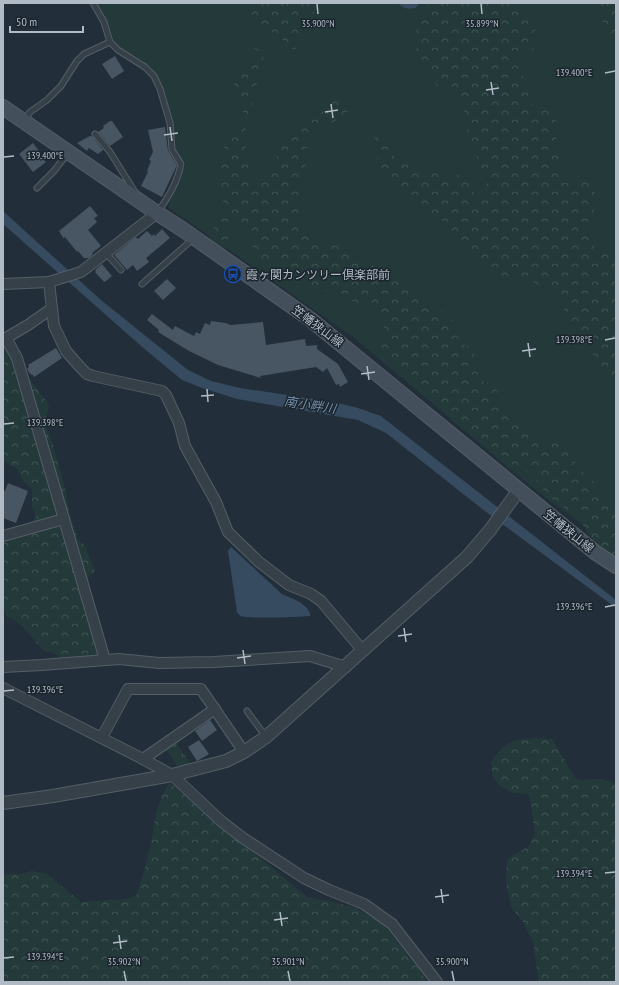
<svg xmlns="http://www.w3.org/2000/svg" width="619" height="985" font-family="'PT Sans Narrow','Noto Sans JP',sans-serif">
<defs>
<pattern id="forest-crowns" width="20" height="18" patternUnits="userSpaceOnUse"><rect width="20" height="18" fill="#243a3a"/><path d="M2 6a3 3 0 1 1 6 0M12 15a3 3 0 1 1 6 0" fill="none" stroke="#415555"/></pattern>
<pattern id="park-tufts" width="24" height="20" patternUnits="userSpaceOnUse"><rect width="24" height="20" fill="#243a3a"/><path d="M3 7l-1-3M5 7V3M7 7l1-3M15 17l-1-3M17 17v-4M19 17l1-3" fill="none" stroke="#415555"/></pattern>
</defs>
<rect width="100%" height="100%" fill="#222e39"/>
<!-- green -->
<polygon fill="#243a3a" points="97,3 616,3 616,549 539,493 353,337 168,207 186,163 175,151 172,122 161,82 151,67 137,57 117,46"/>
<!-- forest -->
<g fill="url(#forest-crowns)">
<path d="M251,3H320C315,10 311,19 301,19L298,25L302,30L305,35L300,45L294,50C283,45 283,36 274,31L267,37L261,36L251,22L247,10L252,6Z"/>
<path d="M431,3H517C530,14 543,35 532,51C530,54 527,54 524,56C521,59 519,63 517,66L532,91L531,102L535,108L549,110L560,126L556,138L560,154L563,183H572L580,174L590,181L596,195L594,210L596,220L589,225L583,226L582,230L587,236L593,239L595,250L607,254L612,258L616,259V387L612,381L604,376L597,365L590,344L587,339L570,322L565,313L562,301L532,281L515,280L494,276L490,270L472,259L463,241L452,233L444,222L418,207L403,191L381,173L377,165L378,153L372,141L381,132L389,134L393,142L391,151L397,161L410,164L418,167L423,178L434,173L433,165L441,166L451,183L457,175L469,178L472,191L480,199L488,194L485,188L489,178L479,166L474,147L467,130L466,114L456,99L434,83L417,54L416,21L420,9Z"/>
<polygon points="597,3 616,4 616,46 598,14"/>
<path d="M254,48L263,50L264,62L258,77L255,96L246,126L244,137V142L253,169L251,181L258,182L267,176L271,171L284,137L287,133L301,124L318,111L325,112L333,100L344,104L352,110L343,115L329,126L319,129L313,132L304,157L306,168L303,182L299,188V214L301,228L333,246L345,245L356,260L374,266L384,275L393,277L402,276L420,291L422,300L432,308L447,313L451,318L456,325L457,336L461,343L472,349L475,356L479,380L493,385L497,390L503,408L509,415L516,421L529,427L541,439L552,441L561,446L586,475L599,487L616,515V561L600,548L589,535L578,517L552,499L544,491L541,485L533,477L524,469L516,467L507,461L498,451L489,446L459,420L435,402L420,387L409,380L379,353L383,340L384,326L375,315L363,306L345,298L338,292L309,290L302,287L294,280L287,270L269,260L260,258L255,252L250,242L248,234L243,227L233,224C227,233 230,239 224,250L219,248L210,240L216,222L225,203L220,199L216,188L220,177V168L225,160L224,146L228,138L232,135L240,134C242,125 247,111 239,103C235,99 233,99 230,94L237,77L243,72L252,59Z"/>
<path d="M3,343L49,405L46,417L47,429L52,442L66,492L70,515L78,539L86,546C87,556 93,562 95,571L87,578L102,628L104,648L94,666H79L62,661L55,654L43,650L20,624L7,616L3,609V537L31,523L36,516L32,507V489L23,481L17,469L3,460Z"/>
<path d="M537,738L552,739L576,779L582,780L601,779L616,783V982H539L533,942L523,922L511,907L506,882L507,859L529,846L535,833L529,794L513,793L500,786L493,777L491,762C507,740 511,740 537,738Z"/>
<path d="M170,783L307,897L334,902L356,908L382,923L421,972L427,982H3V874H20L32,871L47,874L81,902L125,899L136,896C142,880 146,864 150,848C154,826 156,800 170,783Z"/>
</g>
<!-- park -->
<polygon fill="url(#park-tufts)" points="175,741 192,766 179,768 165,748"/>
<!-- water -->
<g fill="#364b60">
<path d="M399,3H420L415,8C409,9 402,9 399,3Z"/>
<polygon points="3,211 101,300 188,370 211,381 240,388 334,402 358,408 381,416 616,600 616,608 486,512 386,433 358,420 237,399 202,388 182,380 141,346 3,224"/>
<path d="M231,547L282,594L300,602L307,608L310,613V616C300,617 248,619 241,616C239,615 238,613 237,612L228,551Z"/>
</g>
<!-- building -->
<g fill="#485663">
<polygon points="115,56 124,71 112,79 102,64"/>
<polygon points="110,121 112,121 123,137 110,146 98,132 104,128 103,126"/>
<polygon points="165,127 168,151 177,165 162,197 141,186 148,172 147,171 151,161 149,160 153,152 148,130"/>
<polygon points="90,136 92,136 103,150 98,154 89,148 87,151 77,143"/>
<polygon points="33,143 39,151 38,152 46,162 33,172 19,154"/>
<polygon points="90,206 98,216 94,218 97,222 88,230 101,246 92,253 93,254 89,258 84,258 78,251 77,252 65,237 63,238 59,231"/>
<polygon points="162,229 170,238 146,258 149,262 137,271 133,265 127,270 114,255 136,237 138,239 147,231 152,236 154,234 155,236"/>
<polygon points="102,264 112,276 106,281 104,282 95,272 96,271 95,270"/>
<polygon points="167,279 176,288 163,300 154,291"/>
<polygon points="152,314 173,330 175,326 194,336 196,332 200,334 205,323 210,325 211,321 226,323 230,325 263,322 266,345 305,339 306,346 317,345 317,349 338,364 348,382 340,387 339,384 336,385 327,368 323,372 316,367 260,376 261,378 218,365 189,351 158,332 159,330 147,320"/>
<polygon points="56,348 62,358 34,377 32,374 31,375 27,369 29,367 28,365"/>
<polygon points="8,483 28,491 16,523 3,518 3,491 5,491"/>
<polygon points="210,720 217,730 202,741 195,731"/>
<polygon points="199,740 209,754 197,761 188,747"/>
</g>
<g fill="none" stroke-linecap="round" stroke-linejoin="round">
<!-- service casing -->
<g stroke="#545e67" stroke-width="7">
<g id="service">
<path d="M110,42L118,50L145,67L154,76L160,89L170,123L172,150L181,164C178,180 168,199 158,211"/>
<polyline points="24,121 30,112 47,100 61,86 77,61 84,54 110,42 104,22 93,3"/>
<polyline points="95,134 110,152 135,192"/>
<polyline points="37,188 54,171 68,153"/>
<polyline points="106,253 121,270"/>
<polyline points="142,284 194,238"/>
<polyline points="247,711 266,737"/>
</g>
</g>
<!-- minor casing -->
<g stroke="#545e67" stroke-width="12">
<g id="minor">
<polyline points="49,282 54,326 66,351 80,367 87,374 93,376 162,391 166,395 179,423 185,446 216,502 228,532 259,562 289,585 311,594 321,601 363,651"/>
<polyline points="3,284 49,282 81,272 157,213"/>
<polyline points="51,309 28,325 6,338 17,358 105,660"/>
<polyline points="3,536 64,519"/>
<polyline points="3,667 42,665 119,659 159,663 214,662 310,656 346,667"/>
<polyline points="3,688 143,759 172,775 221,821 243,838 304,878 329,890 364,904 392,924 437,982"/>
<polyline points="102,737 128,689 201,689 244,752"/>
<polyline points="143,759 215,709"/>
</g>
</g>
<!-- tertiary casing -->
<g stroke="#545e67" stroke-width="14">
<polyline id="tertiary" points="3,803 53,796 172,775 226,761 244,752 266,737 467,557 490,530 519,490"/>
</g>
<!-- secondary casing -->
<g stroke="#545e67" stroke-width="16">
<polyline id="secondary" points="3,107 157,213 182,229 310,319 596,553 616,566"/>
</g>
<!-- service -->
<use href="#service" stroke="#364049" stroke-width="5"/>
<!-- minor -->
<use href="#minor" stroke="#364049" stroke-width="10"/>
<!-- tertiary -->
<use href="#tertiary" stroke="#364049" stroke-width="12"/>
<!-- secondary -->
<use href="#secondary" stroke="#444f5c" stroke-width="14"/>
</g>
<!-- ticks -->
<path fill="none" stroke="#b1bbc6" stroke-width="1.5" d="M317,4L318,14M481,4L482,14M605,73L615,71M491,82L493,95M486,90L499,88M331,104L333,118M325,112L338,110M170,127L172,141M164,135L178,133M4,157L14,156M605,340L615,338M528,343L530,357M522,351L536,349M367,366L369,380M361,374L375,372M207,389L208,402M201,396L214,395M4,424L14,423M605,607L615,605M404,628L406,642M398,636L412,634M243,650L245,664M237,658L251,656M4,691L14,690M605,873L615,872M441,889L443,903M435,897L449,895M280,912L282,926M274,920L288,918M119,935L121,949M113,943L127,941M4,958L14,957M124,971L126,981M288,971L290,981M452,971L454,981"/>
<!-- icons -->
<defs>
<g id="bus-ring" transform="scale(0.9)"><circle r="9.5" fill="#1b252e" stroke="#1a4fb4" stroke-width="1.5"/><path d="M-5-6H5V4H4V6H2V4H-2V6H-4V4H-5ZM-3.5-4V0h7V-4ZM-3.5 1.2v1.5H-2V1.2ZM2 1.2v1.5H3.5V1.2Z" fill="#1a4fb4"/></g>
</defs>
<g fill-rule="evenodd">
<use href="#bus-ring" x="233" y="274"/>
</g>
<g text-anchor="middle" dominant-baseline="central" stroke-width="3" stroke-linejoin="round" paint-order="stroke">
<!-- poi labels -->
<g font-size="12" fill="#b1bbc6" stroke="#1b252e" text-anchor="start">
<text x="246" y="274">霞ヶ関カンツリー倶楽部前</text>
</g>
<!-- street labels -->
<g font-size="12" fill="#b1bbc6" stroke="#1b252e">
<text transform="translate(318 326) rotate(37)">笠幡狭山線</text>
<text transform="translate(569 531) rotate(39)">笠幡狭山線</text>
</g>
<!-- water labels -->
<g font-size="13" font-style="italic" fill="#728ea9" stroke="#1b252e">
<text transform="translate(310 405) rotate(9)">南小畔川</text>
</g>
</g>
<g font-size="10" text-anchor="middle" fill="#b1bbc6" stroke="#1b252e" stroke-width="3" stroke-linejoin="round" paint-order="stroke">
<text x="318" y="27">35.900°N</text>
<text x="482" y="27">35.899°N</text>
<text x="574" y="76">139.400°E</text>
<text x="45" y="159">139.400°E</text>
<text x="574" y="343">139.398°E</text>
<text x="45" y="426">139.398°E</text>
<text x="574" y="610">139.396°E</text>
<text x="45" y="693">139.396°E</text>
<text x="574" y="877">139.394°E</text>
<text x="45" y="960">139.394°E</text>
<text x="124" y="965">35.902°N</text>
<text x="288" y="965">35.901°N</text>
<text x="452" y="965">35.900°N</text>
</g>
<!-- border -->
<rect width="619" height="985" fill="none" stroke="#b1bbc6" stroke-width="8"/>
<!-- scale -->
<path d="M10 26v6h73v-6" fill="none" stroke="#b1bbc6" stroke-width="2"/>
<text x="16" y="26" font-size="12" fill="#b1bbc6" stroke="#1b252e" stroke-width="3" paint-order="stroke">50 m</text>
</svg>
